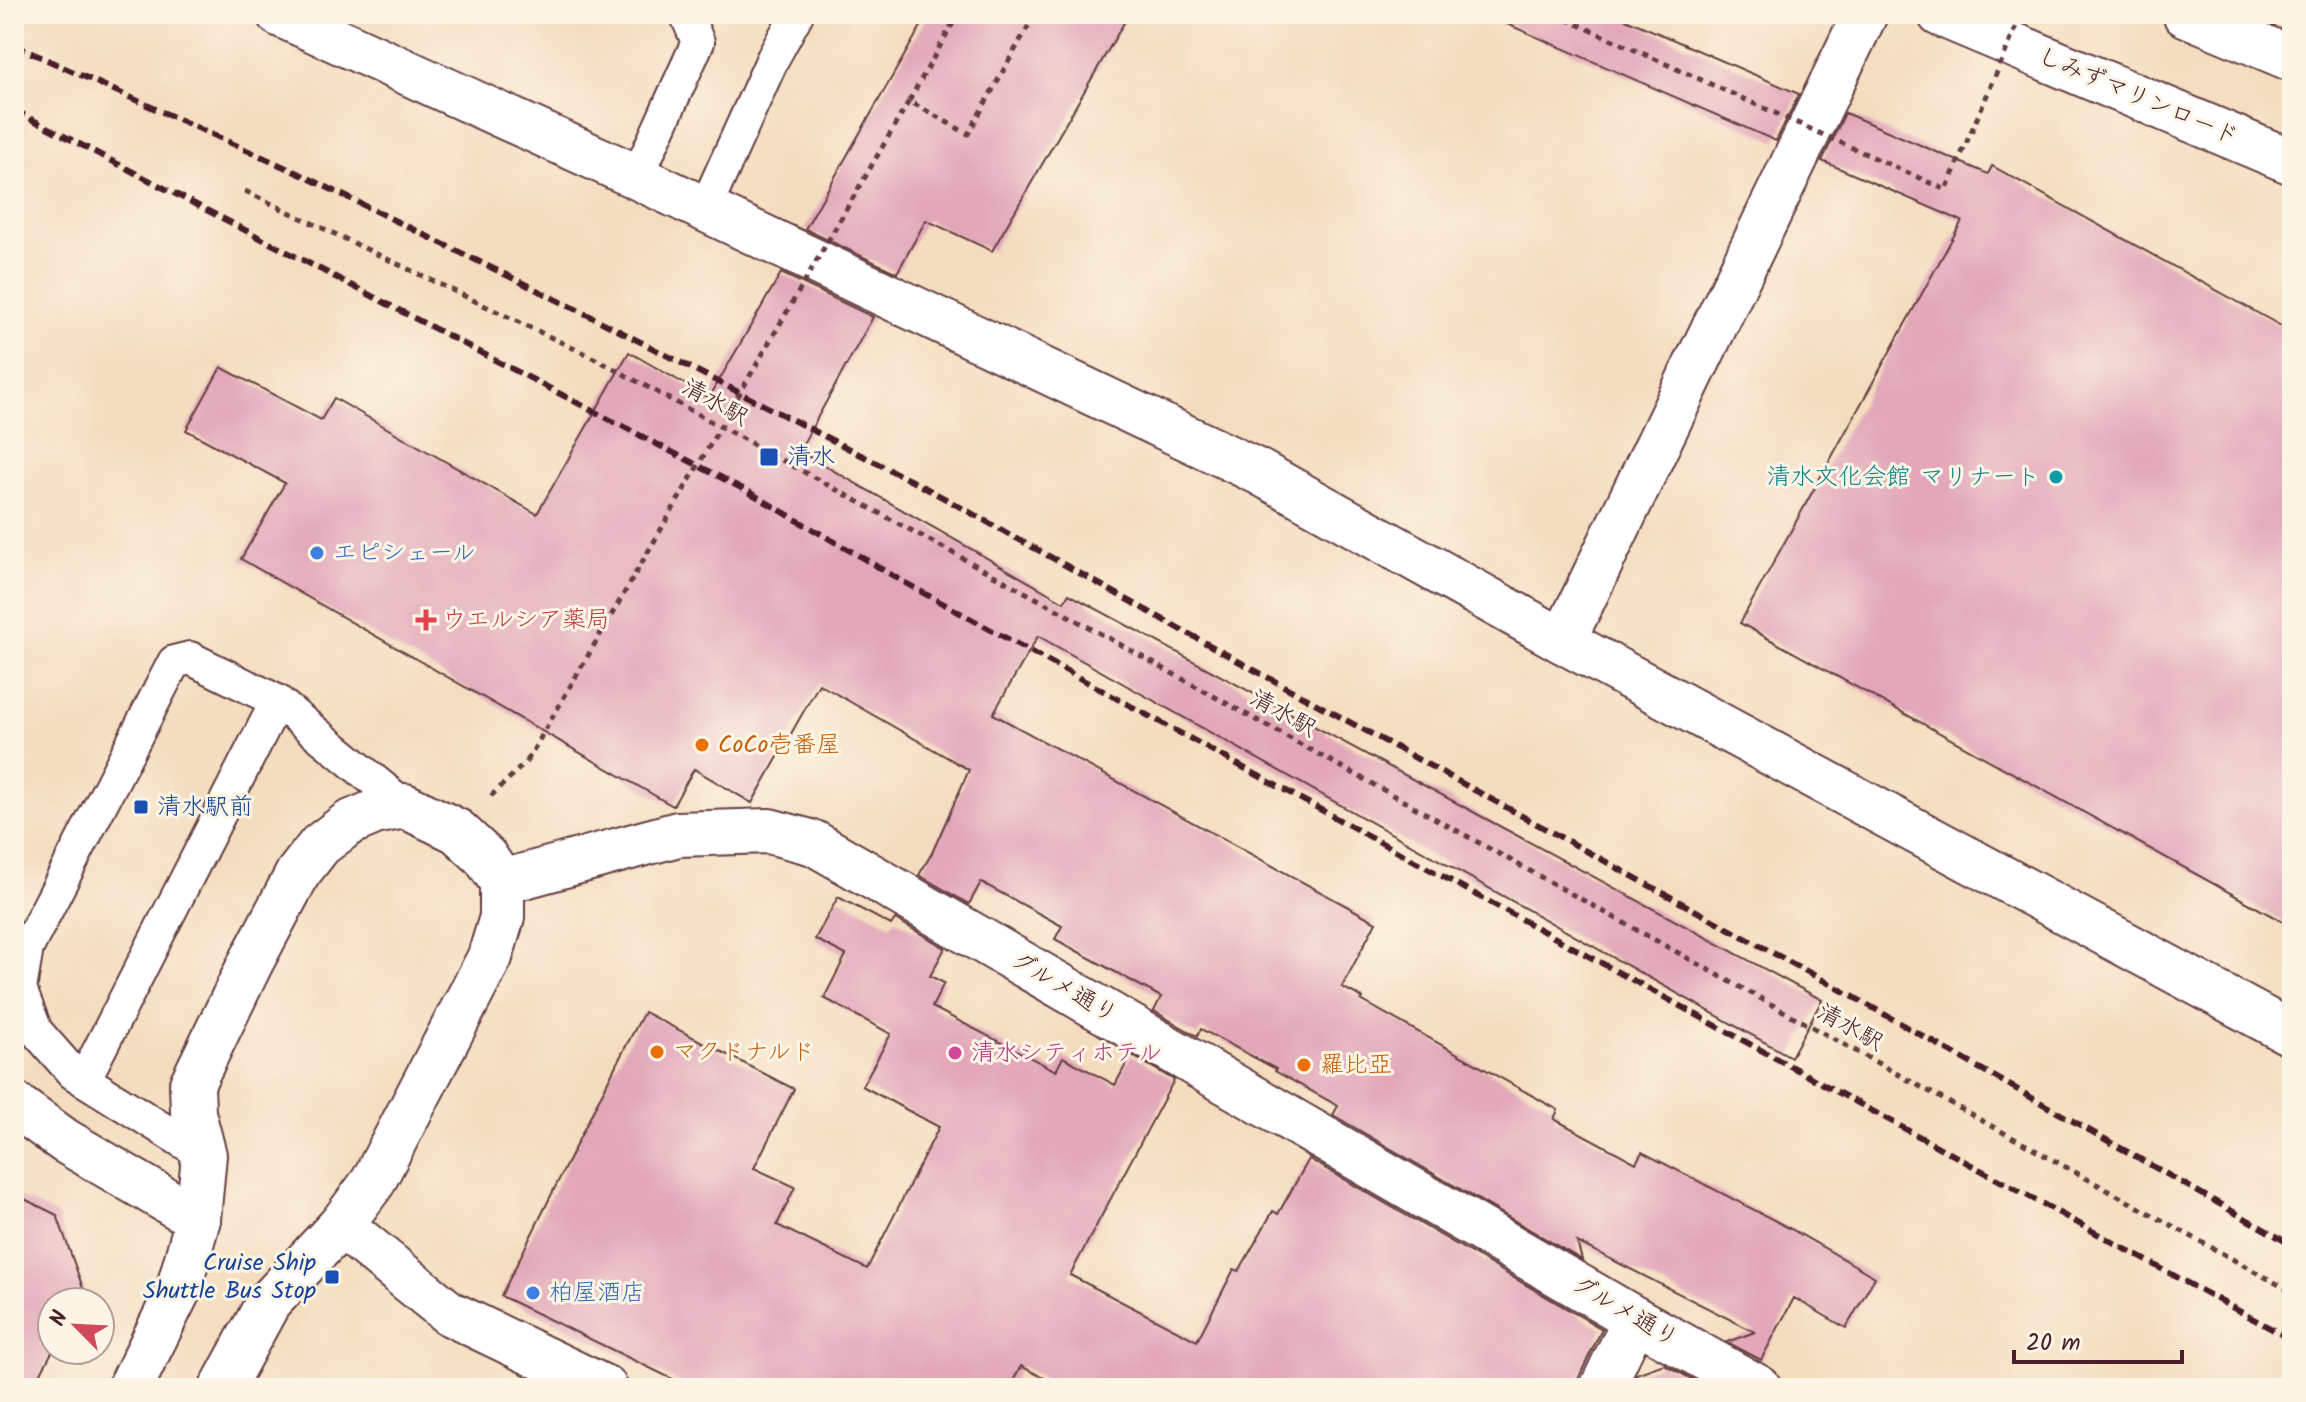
<svg xmlns="http://www.w3.org/2000/svg" width="2306" height="1402" font-family="Kalam,'Klee One',sans-serif">
<rect width="100%" height="100%" fill="#fcf5e5"/>
<filter id="ink" filterUnits="userSpaceOnUse"><feTurbulence type="fractalNoise" baseFrequency=".0125" numOctaves="2"/><feDisplacementMap in="SourceGraphic" scale="16" xChannelSelector="R" yChannelSelector="G"/><feConvolveMatrix kernelMatrix="1 2 1 2 8 2 1 2 1" color-interpolation-filters="sRGB"/></filter>
<filter id="wash" filterUnits="userSpaceOnUse"><feTurbulence type="fractalNoise" baseFrequency=".006" numOctaves="4" result="noise"/><feDisplacementMap in="SourceGraphic" scale="32" xChannelSelector="R" yChannelSelector="G"/><feGaussianBlur stdDeviation="1.8" result="paint"/><feColorMatrix in="noise" values="0 0 0 0 0 0 0 0 0 0 0 0 0 0 0 0 0 1.4 0 .05"/><feComposite in="paint" operator="in"/></filter>
<g filter="url(#wash)">
<rect width="100%" height="100%" fill="#f4ddbf"/>
<g id="blocks">
<!-- building -->
<g fill="#e2a8ba">
<polygon points="928,14 1129,14 992,251 926,220 897,273 805,229"/>
<polygon points="1484,14 1614,14 1799,94 1776,141"/>
<polygon points="1845,113 1988,174 1992,166 2292,332 2292,927 1740,623 1962,221 1822,161"/>
<polygon points="781,273 873,317 799,451 1064,602 1069,594 1822,1000 1791,1057 1038,636 993,714 1376,922 1342,987 1363,998 1361,1000 1558,1110 1554,1119 1636,1163 1642,1152 1791,1229 1875,1277 1846,1328 1794,1298 1761,1360 1727,1342 1755,1332 1577,1242 1582,1260 1333,1115 1338,1106 1275,1071 1276,1069 1201,1029 1197,1036 1154,1011 1161,997 1055,939 1062,926 981,882 969,904 919,875 932,853 969,770 819,684 752,803 694,769 673,806 241,559 285,483 186,430 221,367 321,420 334,398 537,514 629,352 709,398"/>
<polygon points="838,897 891,925 895,919 945,948 930,976 944,983 932,1007 1056,1071 1063,1057 1115,1085 1131,1055 1174,1080 1070,1275 1197,1341 1234,1269 1239,1271 1273,1211 1278,1214 1309,1159 1602,1329 1579,1377 1577,1388 1063,1388 1021,1366 1009,1388 691,1388 501,1296 616,1065 644,1012 794,1089 754,1168 795,1187 777,1225 867,1269 939,1127 862,1086 891,1034 824,998 846,955 815,939"/>
<polygon points="14,1194 57,1215 84,1291 78,1302 52,1302 53,1350 33,1388 14,1388"/>
<polygon points="1664,1364 1708,1388 1630,1388 1636,1374"/>
</g>
</g>
</g>
<g filter="url(#ink)">
<use href="#blocks" fill-opacity="0" stroke="#643c41" stroke-width="2"/>
<g fill="none" stroke-linecap="round" stroke-linejoin="round">
<!-- service casing -->
<g stroke="#643c41" stroke-width="36">
<g id="service">
<polyline points="637,177 698,42 686,14"/>
<polyline points="705,209 773,58 797,14"/>
<polyline points="84,1080 277,701"/>
<polyline points="204,1155 73,1073 36,1031 20,989 27,948 174,662 190,658 277,701 405,806"/>
</g>
</g>
<!-- minor casing -->
<g stroke="#643c41" stroke-width="48">
<g id="minor">
<polyline points="502,882 678,834 769,831 814,843 1635,1319 1759,1388"/>
<polyline points="14,1104 65,1141 198,1219"/>
<polyline points="341,1225 449,1313 605,1388"/>
</g>
</g>
<!-- tertiary casing -->
<g stroke="#643c41" stroke-width="48">
<g id="tertiary">
<polyline points="279,14 637,177 1259,472 1563,641 2292,1034"/>
<polyline points="1940,14 2292,162"/>
<polyline points="2185,14 2292,59"/>
<polyline points="1563,641 1865,14"/>
<polyline points="130,1388 178,1291 198,1219 204,1155 193,1113 192,1084 250,964 298,873 320,845 349,823 375,812 405,806 457,831 485,857 502,882 502,917 490,957 373,1182 341,1225 268,1303 222,1388"/>
<polyline points="1602,1388 1635,1319"/>
</g>
</g>
<!-- path -->
<g stroke="#643c41" stroke-width="5" stroke-dasharray="6 6" stroke-linecap="butt">
<polyline points="909,101 958,14"/>
<polyline points="245,191 596,359 1045,603 2292,1292"/>
<polyline points="491,796 527,761"/>
</g>
<!-- service -->
<use href="#service" stroke="#fff" stroke-width="32"/>
<!-- minor -->
<use href="#minor" stroke="#fff" stroke-width="44"/>
<!-- tertiary -->
<use href="#tertiary" stroke="#fff" stroke-width="44"/>
<!-- rail -->
<g stroke="#4a1f2b" stroke-width="6" stroke-dasharray="12 6" stroke-linecap="butt">
<polyline points="14,45 302,175 588,315 935,493 1247,666 1852,996 2292,1245"/>
<polyline points="14,110 747,491 909,585 2292,1340"/>
</g>
<!-- path-bridge -->
<g stroke="#643c41" stroke-width="5" stroke-dasharray="6 6" stroke-linecap="butt">
<polyline points="1555,14 1946,190 2022,14"/>
<polyline points="527,761 909,101 968,134 1035,14"/>
</g>
</g>
</g>
<!-- markers -->
<g fill="#1a4fb4" stroke="#fcf5e5" stroke-width="3">
<rect x="759" y="447" width="20" height="20" rx="4"/>
<rect x="133" y="799" width="16" height="16" rx="4"/>
<rect x="324" y="1269" width="16" height="16" rx="4"/>
</g>
<circle fill="#0f9aa8" stroke="#fcf5e5" stroke-width="3" cx="2056" cy="477" r="8"/>
<g fill="#3f7fe0" stroke="#fcf5e5" stroke-width="3">
<circle cx="317" cy="553" r="8"/>
<circle cx="533" cy="1293" r="8"/>
</g>
<path fill="#e0444e" stroke="#fcf5e5" stroke-width="3" d="M422 608h8v8h8v8h-8v8h-8v-8h-8v-8h8z"/>
<g fill="#e8710a" stroke="#fcf5e5" stroke-width="3">
<circle cx="702" cy="745" r="8"/>
<circle cx="657" cy="1052" r="8"/>
<circle cx="1304" cy="1065" r="8"/>
</g>
<circle fill="#d1479c" stroke="#fcf5e5" stroke-width="3" cx="955" cy="1053" r="8"/>
<g text-anchor="middle" dominant-baseline="central" stroke-width="6" stroke-linejoin="round" paint-order="stroke">
<!-- street labels -->
<g font-size="24" fill="#4a1f2b" stroke="#fcf5e5">
<text transform="translate(2138 97) rotate(23)">しみずマリンロード</text>
<text transform="translate(715 403) rotate(29)">清水駅</text>
<text transform="translate(1283 714) rotate(29)">清水駅</text>
<text transform="translate(1064 988) rotate(30)">グルメ通り</text>
<text transform="translate(1850 1028) rotate(29)">清水駅</text>
<text transform="translate(1625 1312) rotate(30)">グルメ通り</text>
</g>
<!-- transit labels -->
<g font-size="24" fill="#164399" stroke="#fcf5e5" text-anchor="start">
<text x="787" y="457">清水</text>
<text x="157" y="807">清水駅前</text>
<text x="316" y="1263" text-anchor="end">Cruise Ship<tspan x="316" dy="28">Shuttle Bus Stop</tspan></text>
</g>
<!-- culture labels -->
<g font-size="24" fill="#0d838f" stroke="#fcf5e5" text-anchor="end">
<text x="2040" y="477">清水文化会館 マリナート</text>
</g>
<!-- shop labels -->
<g font-size="24" fill="#366cbe" stroke="#fcf5e5" text-anchor="start">
<text x="333" y="553">エピシェール</text>
<text x="549" y="1293">柏屋酒店</text>
</g>
<!-- health labels -->
<g font-size="24" fill="#be3a42" stroke="#fcf5e5" text-anchor="start">
<text x="442" y="620">ウエルシア薬局</text>
</g>
<!-- food labels -->
<g font-size="24" fill="#c56008" stroke="#fcf5e5" text-anchor="start">
<text x="718" y="745">CoCo壱番屋</text>
<text x="673" y="1052">マクドナルド</text>
<text x="1320" y="1065">羅比亞</text>
</g>
<!-- hotel labels -->
<g font-size="24" fill="#b23c85" stroke="#fcf5e5" text-anchor="start">
<text x="971" y="1053">清水シティホテル</text>
</g>
</g>
<!-- margin -->
<rect width="2306" height="1402" fill="none" stroke="#fcf5e5" stroke-width="48"/>
<!-- north arrow -->
<g transform="translate(76 1326) rotate(294)"><circle r="38" fill="#fcf5e5" stroke="#b59f9b" stroke-width="2"/>
<path d="M0-6L14 30L0 20L-14 30Z" fill="#d1495b"/>
<text y="-12" font-size="22" font-weight="bold" text-anchor="middle" fill="#4a1f2b">N</text>
</g>
<!-- scale -->
<path d="M2014 1350v12h168v-12" fill="none" stroke="#4a1f2b" stroke-width="4"/>
<text x="2026" y="1350" font-size="24" fill="#4a1f2b" stroke="#fcf5e5" stroke-width="6" paint-order="stroke">20 m</text>
</svg>
